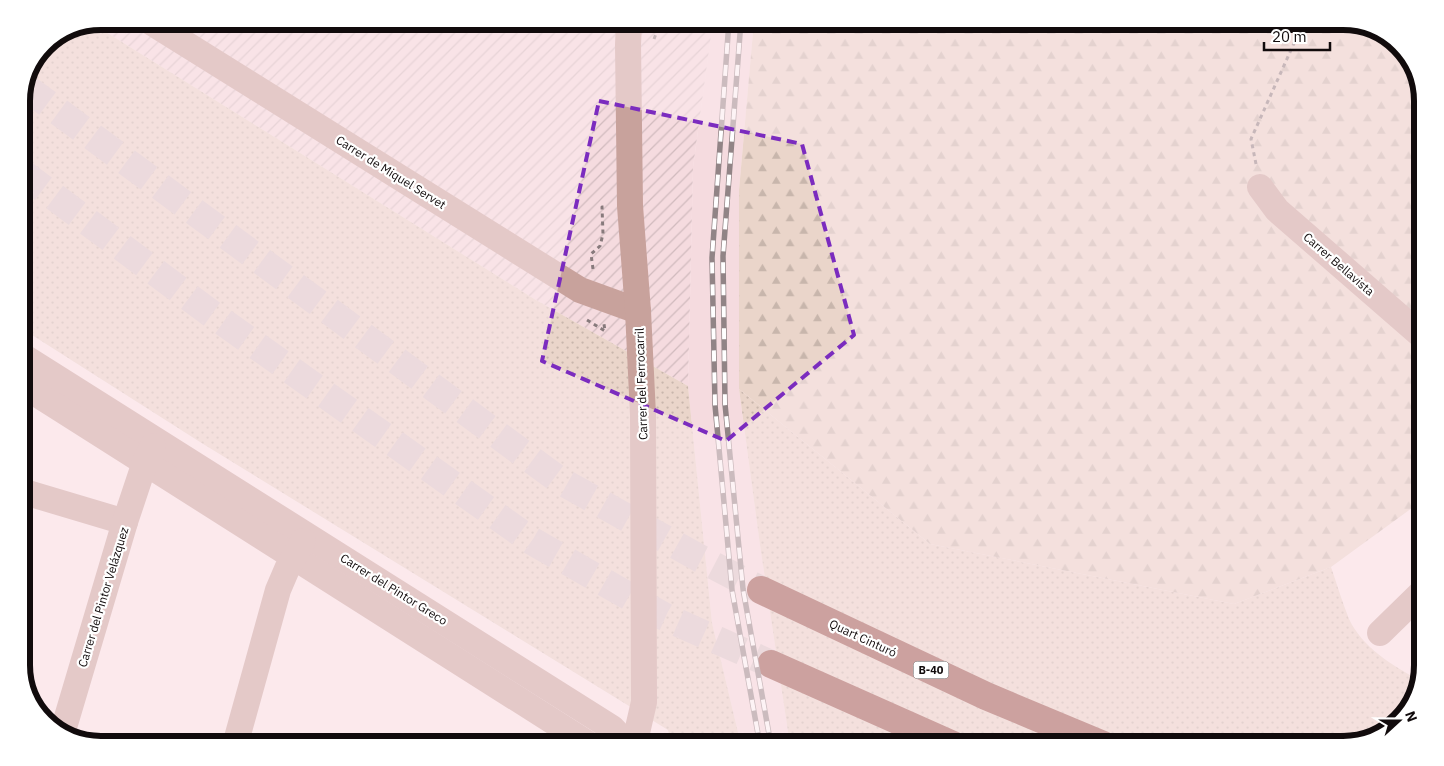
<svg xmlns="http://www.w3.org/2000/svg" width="1444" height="766" font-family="'IBM Plex Sans',sans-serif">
<defs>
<pattern id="industrial-furrows" width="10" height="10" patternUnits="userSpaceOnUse" patternTransform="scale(1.25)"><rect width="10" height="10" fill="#f5dbdf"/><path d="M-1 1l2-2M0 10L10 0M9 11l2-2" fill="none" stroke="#d1bbbe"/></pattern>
<pattern id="grass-dots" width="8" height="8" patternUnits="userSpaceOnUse" patternTransform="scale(1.25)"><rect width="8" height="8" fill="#ead5ca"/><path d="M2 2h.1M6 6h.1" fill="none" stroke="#c8b6ac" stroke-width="1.8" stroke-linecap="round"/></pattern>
<pattern id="forest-firs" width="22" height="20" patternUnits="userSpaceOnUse" patternTransform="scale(1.25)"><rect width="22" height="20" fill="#ead5ca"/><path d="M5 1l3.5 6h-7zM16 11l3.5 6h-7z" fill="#c8b6ac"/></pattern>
</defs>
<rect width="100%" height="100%" fill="#fce9ec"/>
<!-- built -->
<polygon fill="#f5dbdf" points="713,21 754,21 739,190 739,389 760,545 790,745 741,745 712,623 688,386 693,167"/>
<!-- industrial -->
<polygon fill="url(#industrial-furrows)" points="101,21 713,21 693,167 688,386 536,300 93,24"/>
<!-- grass -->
<g fill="url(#grass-dots)">
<polygon points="93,24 536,300 688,386 712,623 741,745 672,745 668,730 200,442 21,328 21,96 45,44"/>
<path d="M739,389L930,544L1234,604L1331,567C1337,584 1342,602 1349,619C1362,647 1393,666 1419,680L1414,701L1387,732L1344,745H790L760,545Z"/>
</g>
<!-- forest -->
<polygon fill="url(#forest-firs)" points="754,21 1343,21 1379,30 1410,57 1423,96 1423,500 1331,567 1234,604 930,544 739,389 739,190"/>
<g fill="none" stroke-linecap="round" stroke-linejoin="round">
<!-- highway-tunnel -->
<g stroke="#d9c8ca" stroke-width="28" stroke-dasharray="28 14" stroke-linecap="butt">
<polyline points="25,87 559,480 701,559 761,590"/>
<polyline points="21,172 209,312 532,541 665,617 771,664"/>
</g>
<!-- path -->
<g stroke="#877a7c" stroke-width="3" stroke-dasharray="4 4" stroke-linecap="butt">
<polyline points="110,21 128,33"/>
<polyline points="654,39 661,21"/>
<polyline points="1256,164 1251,139 1304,21"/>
<polyline points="593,269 591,254 600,246 603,234 602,207 606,207"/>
<polyline points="587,320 605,331 604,324"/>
</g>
<!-- minor -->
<g stroke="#c8a29c" stroke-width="26">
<polyline points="149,21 580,290 638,311"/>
<polyline points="629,21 628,45 630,206 638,311 643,415 644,702 636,737 639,745"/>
<polyline points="1260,187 1277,210 1423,337"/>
<polyline points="21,355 612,728 628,745"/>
<polyline points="21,384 590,745"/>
<polyline points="21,491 125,522"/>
<polyline points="1380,633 1423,591"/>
<polyline points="62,734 125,522 145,462 153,446"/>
<polyline points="235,745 278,590 287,569 303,541"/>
</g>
<!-- highway -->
<g stroke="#934940" stroke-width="28">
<polyline points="761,590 986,696 1103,745"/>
<polyline points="771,664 953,745"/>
</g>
<!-- rail casing -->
<g stroke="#918486" stroke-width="5.5">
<g id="rail">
<polyline points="729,21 712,258 715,405 732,590 760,745"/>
<polyline points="741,21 723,256 725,404 743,589 771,745"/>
</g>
</g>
<!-- rail -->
<use href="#rail" stroke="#fff" stroke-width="4" stroke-dasharray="11" stroke-linecap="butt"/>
</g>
<!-- marked area -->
<path d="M0 0H1444V766H0ZM599,101L802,144L854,335L726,441L542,361Z" fill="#fce9ec" fill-opacity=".55" fill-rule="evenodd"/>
<path fill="none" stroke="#7b2cbf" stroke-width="4" stroke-dasharray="10 6" stroke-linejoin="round" d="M599,101L802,144L854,335L726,441L542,361Z"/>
<g text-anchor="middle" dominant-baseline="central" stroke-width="4.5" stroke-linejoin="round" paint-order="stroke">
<!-- shield labels -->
<rect fill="#fff" stroke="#585455" stroke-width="1" x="913.5" y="661.5" width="35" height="17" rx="4"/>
<g font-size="11" font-weight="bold" fill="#110b0c">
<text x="931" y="670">B-40</text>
</g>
<!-- street labels -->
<g font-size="12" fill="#110b0c" stroke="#fff">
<text transform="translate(391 172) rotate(32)">Carrer de Miquel Servet</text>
<text transform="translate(1339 264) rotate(41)">Carrer Bellavista</text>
<text transform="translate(641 384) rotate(-92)">Carrer del Ferrocarril</text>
<text transform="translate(394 589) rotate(32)">Carrer del Pintor Greco</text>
<text transform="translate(103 597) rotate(-73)">Carrer del Pintor Velázquez</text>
<text transform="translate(863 638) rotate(25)">Quart Cinturó</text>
</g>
</g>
<!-- crop -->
<path d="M0 0H1444V766H0ZM101 30H1343A71 71 0 0 1 1414 101V665A71 71 0 0 1 1343 736H101A71 71 0 0 1 30 665V101A71 71 0 0 1 101 30Z" fill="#fff" fill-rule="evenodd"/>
<path fill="none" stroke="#110b0c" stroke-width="6" d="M101 30H1343A71 71 0 0 1 1414 101V665A71 71 0 0 1 1343 736H101A71 71 0 0 1 30 665V101A71 71 0 0 1 101 30Z"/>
<!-- north arrow -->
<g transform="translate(1399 721) rotate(69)" stroke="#ffffff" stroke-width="4" paint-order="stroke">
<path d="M0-4L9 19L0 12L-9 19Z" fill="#110b0c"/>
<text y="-8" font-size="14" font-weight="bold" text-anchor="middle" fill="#110b0c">N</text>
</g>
<!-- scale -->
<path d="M1264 42v8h66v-8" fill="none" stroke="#110b0c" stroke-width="2.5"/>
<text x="1272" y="42" font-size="15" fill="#110b0c" stroke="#ffffff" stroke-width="4" paint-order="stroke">20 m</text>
</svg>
